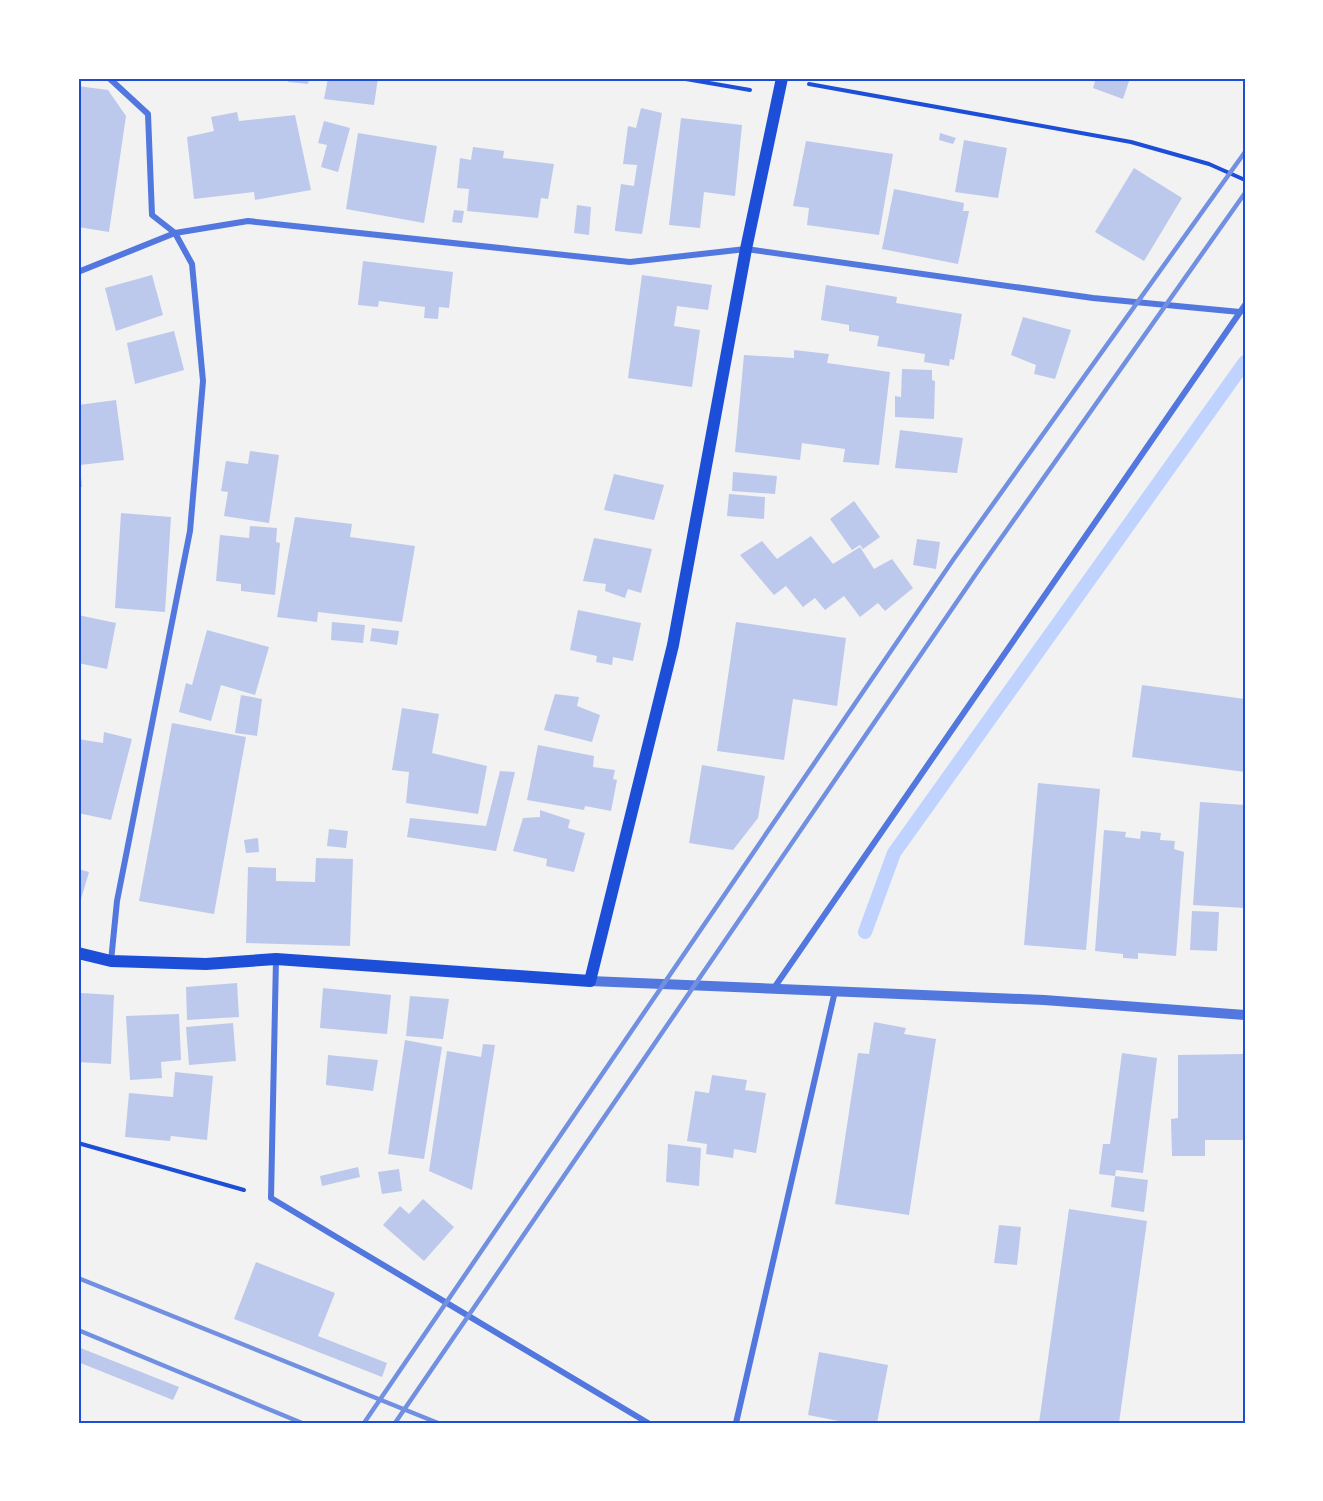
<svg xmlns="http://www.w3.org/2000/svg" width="1323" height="1501" font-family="'Nunito Sans',sans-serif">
<rect width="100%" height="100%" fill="#f2f2f2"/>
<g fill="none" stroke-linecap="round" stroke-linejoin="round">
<!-- stream -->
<polyline stroke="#bfd3fe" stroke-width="14" points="865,932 894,853 1245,362"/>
</g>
<!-- building -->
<g fill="#bdc9ec">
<polygon points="289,78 309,78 308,84 288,82"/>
<polygon points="328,78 378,78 374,105 324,99"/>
<polygon points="1096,78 1130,78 1123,99 1093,88"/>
<polygon points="78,86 108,90 126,116 109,232 78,227"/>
<polygon points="641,108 662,113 642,234 615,231 615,228 621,184 634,186 637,165 623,164 628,126 636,128"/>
<polygon points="237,112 239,121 295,115 311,190 255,200 254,192 194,199 187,137 214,131 211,117"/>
<polygon points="681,118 742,125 735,196 704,192 700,228 669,225"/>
<polygon points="324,121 350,128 338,172 321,167 327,145 318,143"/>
<polygon points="358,133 437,146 424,223 346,209"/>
<polygon points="940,133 956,138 953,144 939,140"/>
<polygon points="964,140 1007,148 998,198 955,192"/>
<polygon points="806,141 893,154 879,235 807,225 809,208 793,206"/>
<polygon points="473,147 504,151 503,158 554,164 548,199 541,198 538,218 467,211 469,189 457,188 460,158 471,160"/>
<polygon points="1134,168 1182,198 1144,261 1095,232"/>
<polygon points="894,189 964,203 963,211 969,211 958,264 882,249"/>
<polygon points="577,205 591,207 589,235 574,233"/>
<polygon points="454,210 464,211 462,223 452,222"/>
<polygon points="363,261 453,272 449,308 439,307 438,319 424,318 425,307 379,301 378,307 358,305"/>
<polygon points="152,275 163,315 116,331 105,288"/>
<polygon points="642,275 712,285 708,310 677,306 674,326 700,330 692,387 628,378"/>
<polygon points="826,285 897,297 896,303 962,314 954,360 950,359 949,366 924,362 925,354 877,346 879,336 849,331 849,325 821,320"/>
<polygon points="1023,317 1071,330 1055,379 1034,374 1036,365 1011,355"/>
<polygon points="174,331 184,370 135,384 127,343"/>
<polygon points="794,350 829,354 827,363 890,372 879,465 843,462 845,449 802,443 800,460 735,452 744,355 794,358"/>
<polygon points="902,369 932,370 932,380 935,381 934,419 895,417 895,396 901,397"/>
<polygon points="116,400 124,460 80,465 82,487 78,487 78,405"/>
<polygon points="900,430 963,438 957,473 895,468"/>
<polygon points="250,451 279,455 269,523 224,516 228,492 221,491 226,461 248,464"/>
<polygon points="733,472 777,476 775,494 732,491"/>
<polygon points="614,474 664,485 654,520 604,510"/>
<polygon points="729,494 765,497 764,519 727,516"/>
<polygon points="854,501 880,537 863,549 860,545 852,550 830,519"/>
<polygon points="121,513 171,517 165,612 115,608"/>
<polygon points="295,517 352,524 350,537 415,546 402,622 318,612 317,622 277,617"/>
<polygon points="250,526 277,528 276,542 280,543 275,595 241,591 241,584 216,581 220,535 249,538"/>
<polygon points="811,536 833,564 860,547 874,569 892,559 913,588 885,611 878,603 860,617 844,596 825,610 815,598 803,607 786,586 774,595 740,555 762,541 777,559"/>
<polygon points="594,538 652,549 641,593 628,589 625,598 605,591 606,584 583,581"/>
<polygon points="917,539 940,542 936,569 913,565"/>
<polygon points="578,610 641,623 633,661 613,657 612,665 596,662 597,656 570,650"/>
<polygon points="78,615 116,623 107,669 78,663"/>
<polygon points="332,622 365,625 363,643 331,640"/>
<polygon points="736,622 846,638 837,706 793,699 784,760 717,751"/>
<polygon points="372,628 399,631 397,645 370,641"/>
<polygon points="207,630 269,647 255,695 221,685 211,721 179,712 186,683 192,685"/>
<polygon points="1142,685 1245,699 1245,772 1132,757"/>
<polygon points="555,694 579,697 577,706 600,715 592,742 544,730"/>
<polygon points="241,695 262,699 257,736 235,733"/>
<polygon points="402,708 439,714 432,753 487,766 478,814 406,803 409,772 392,770"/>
<polygon points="172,723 246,737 214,914 139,901"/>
<polygon points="104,732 132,739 111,820 78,813 78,739 103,743"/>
<polygon points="538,745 594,756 593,767 615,770 613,779 617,780 611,811 585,806 584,810 527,800"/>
<polygon points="702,765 765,776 758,818 733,850 689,843"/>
<polygon points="500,771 515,772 496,851 407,837 410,818 486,826"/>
<polygon points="1038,783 1100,789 1086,950 1024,945"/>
<polygon points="1200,802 1245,805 1245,908 1193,905"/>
<polygon points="540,810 570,820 568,828 585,833 574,872 546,866 547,859 513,851 523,818 540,817"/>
<polygon points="329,829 348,831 346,848 327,846"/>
<polygon points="1104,830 1126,832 1125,837 1140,839 1141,831 1161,833 1160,840 1175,841 1174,849 1184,852 1176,956 1138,953 1138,959 1123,958 1123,954 1095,951"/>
<polygon points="258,838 259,852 246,853 244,840"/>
<polygon points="316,858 353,859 350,946 246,943 248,867 276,868 276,881 315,882"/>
<polygon points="78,869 89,872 79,906 78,906"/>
<polygon points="1192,911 1219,912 1217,951 1190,950"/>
<polygon points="237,983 239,1017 187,1020 186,987"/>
<polygon points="323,988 391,995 387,1034 320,1028"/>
<polygon points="81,993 114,995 111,1064 78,1062"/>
<polygon points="410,996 449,999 443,1039 406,1036"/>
<polygon points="179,1014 181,1060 161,1062 162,1078 130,1080 126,1016"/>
<polygon points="874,1022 906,1028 904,1034 936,1039 909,1215 835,1204 858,1053 869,1054"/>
<polygon points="233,1023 236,1061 189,1065 186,1027"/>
<polygon points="405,1040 442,1047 424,1159 388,1154"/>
<polygon points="483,1044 495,1045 472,1190 429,1171 447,1051 481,1057"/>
<polygon points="1122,1053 1157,1058 1143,1173 1116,1170 1115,1176 1099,1174 1103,1144 1110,1144"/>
<polygon points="1245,1054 1245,1140 1205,1140 1205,1156 1172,1156 1171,1119 1178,1118 1178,1055"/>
<polygon points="328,1055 378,1060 373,1091 326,1085"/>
<polygon points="175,1072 213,1076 207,1140 171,1136 170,1141 125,1137 129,1093 173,1097"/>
<polygon points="712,1075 747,1080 745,1090 766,1093 756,1153 734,1149 733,1158 706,1154 707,1144 687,1141 695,1091 709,1093"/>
<polygon points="668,1144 701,1148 699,1186 666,1182"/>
<polygon points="358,1167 360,1177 322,1186 320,1176"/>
<polygon points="399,1169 402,1191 382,1194 378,1172"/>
<polygon points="1115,1176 1148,1180 1144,1212 1111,1207"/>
<polygon points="423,1199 454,1227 424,1261 383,1225 400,1206 409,1214"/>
<polygon points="1069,1209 1147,1221 1119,1423 1039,1423"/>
<polygon points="999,1225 1021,1227 1017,1265 994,1263"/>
<polygon points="256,1262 335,1293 318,1336 387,1363 382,1377 234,1319"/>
<polygon points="78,1347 179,1387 173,1400 78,1362"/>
<polygon points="819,1352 888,1365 877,1423 849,1423 808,1415"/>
</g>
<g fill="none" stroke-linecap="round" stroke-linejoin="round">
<!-- path -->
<g stroke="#1d4ed8" stroke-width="4">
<polyline points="680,78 750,90"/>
<polyline points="809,84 1131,142 1209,164 1245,180"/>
<polyline points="78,1143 244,1190"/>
</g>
<!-- minor -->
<g stroke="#5277de" stroke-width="6">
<polyline points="109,78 148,114 152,215 175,233 192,264 203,381 190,531 117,901 111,961"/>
<polyline points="78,272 175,233 248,221 630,262 746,249 1093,298 1240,312"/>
<polyline points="276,959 271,1198 648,1423"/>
<polyline points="774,988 1245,305"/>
<polyline points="736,1423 835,991"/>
</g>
<!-- tertiary -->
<polyline stroke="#5277de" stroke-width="10" points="590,981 1044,1000 1245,1015"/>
<!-- secondary -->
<polyline stroke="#1d4ed8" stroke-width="12" points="78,953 111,961 206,964 276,959 590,981 673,645 746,249 782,78"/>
<!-- rail -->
<g stroke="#7290e2" stroke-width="4.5">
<polyline points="78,1278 438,1423"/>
<polyline points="78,1330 302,1423"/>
<polyline points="364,1423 953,560 1245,152"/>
<polyline points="395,1423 980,568 1245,193"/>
</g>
</g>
<!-- border -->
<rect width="1323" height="1501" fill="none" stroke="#ffffff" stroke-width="159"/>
<rect x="80" y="80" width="1164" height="1342" fill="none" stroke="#1d4ed8" stroke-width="2"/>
</svg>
